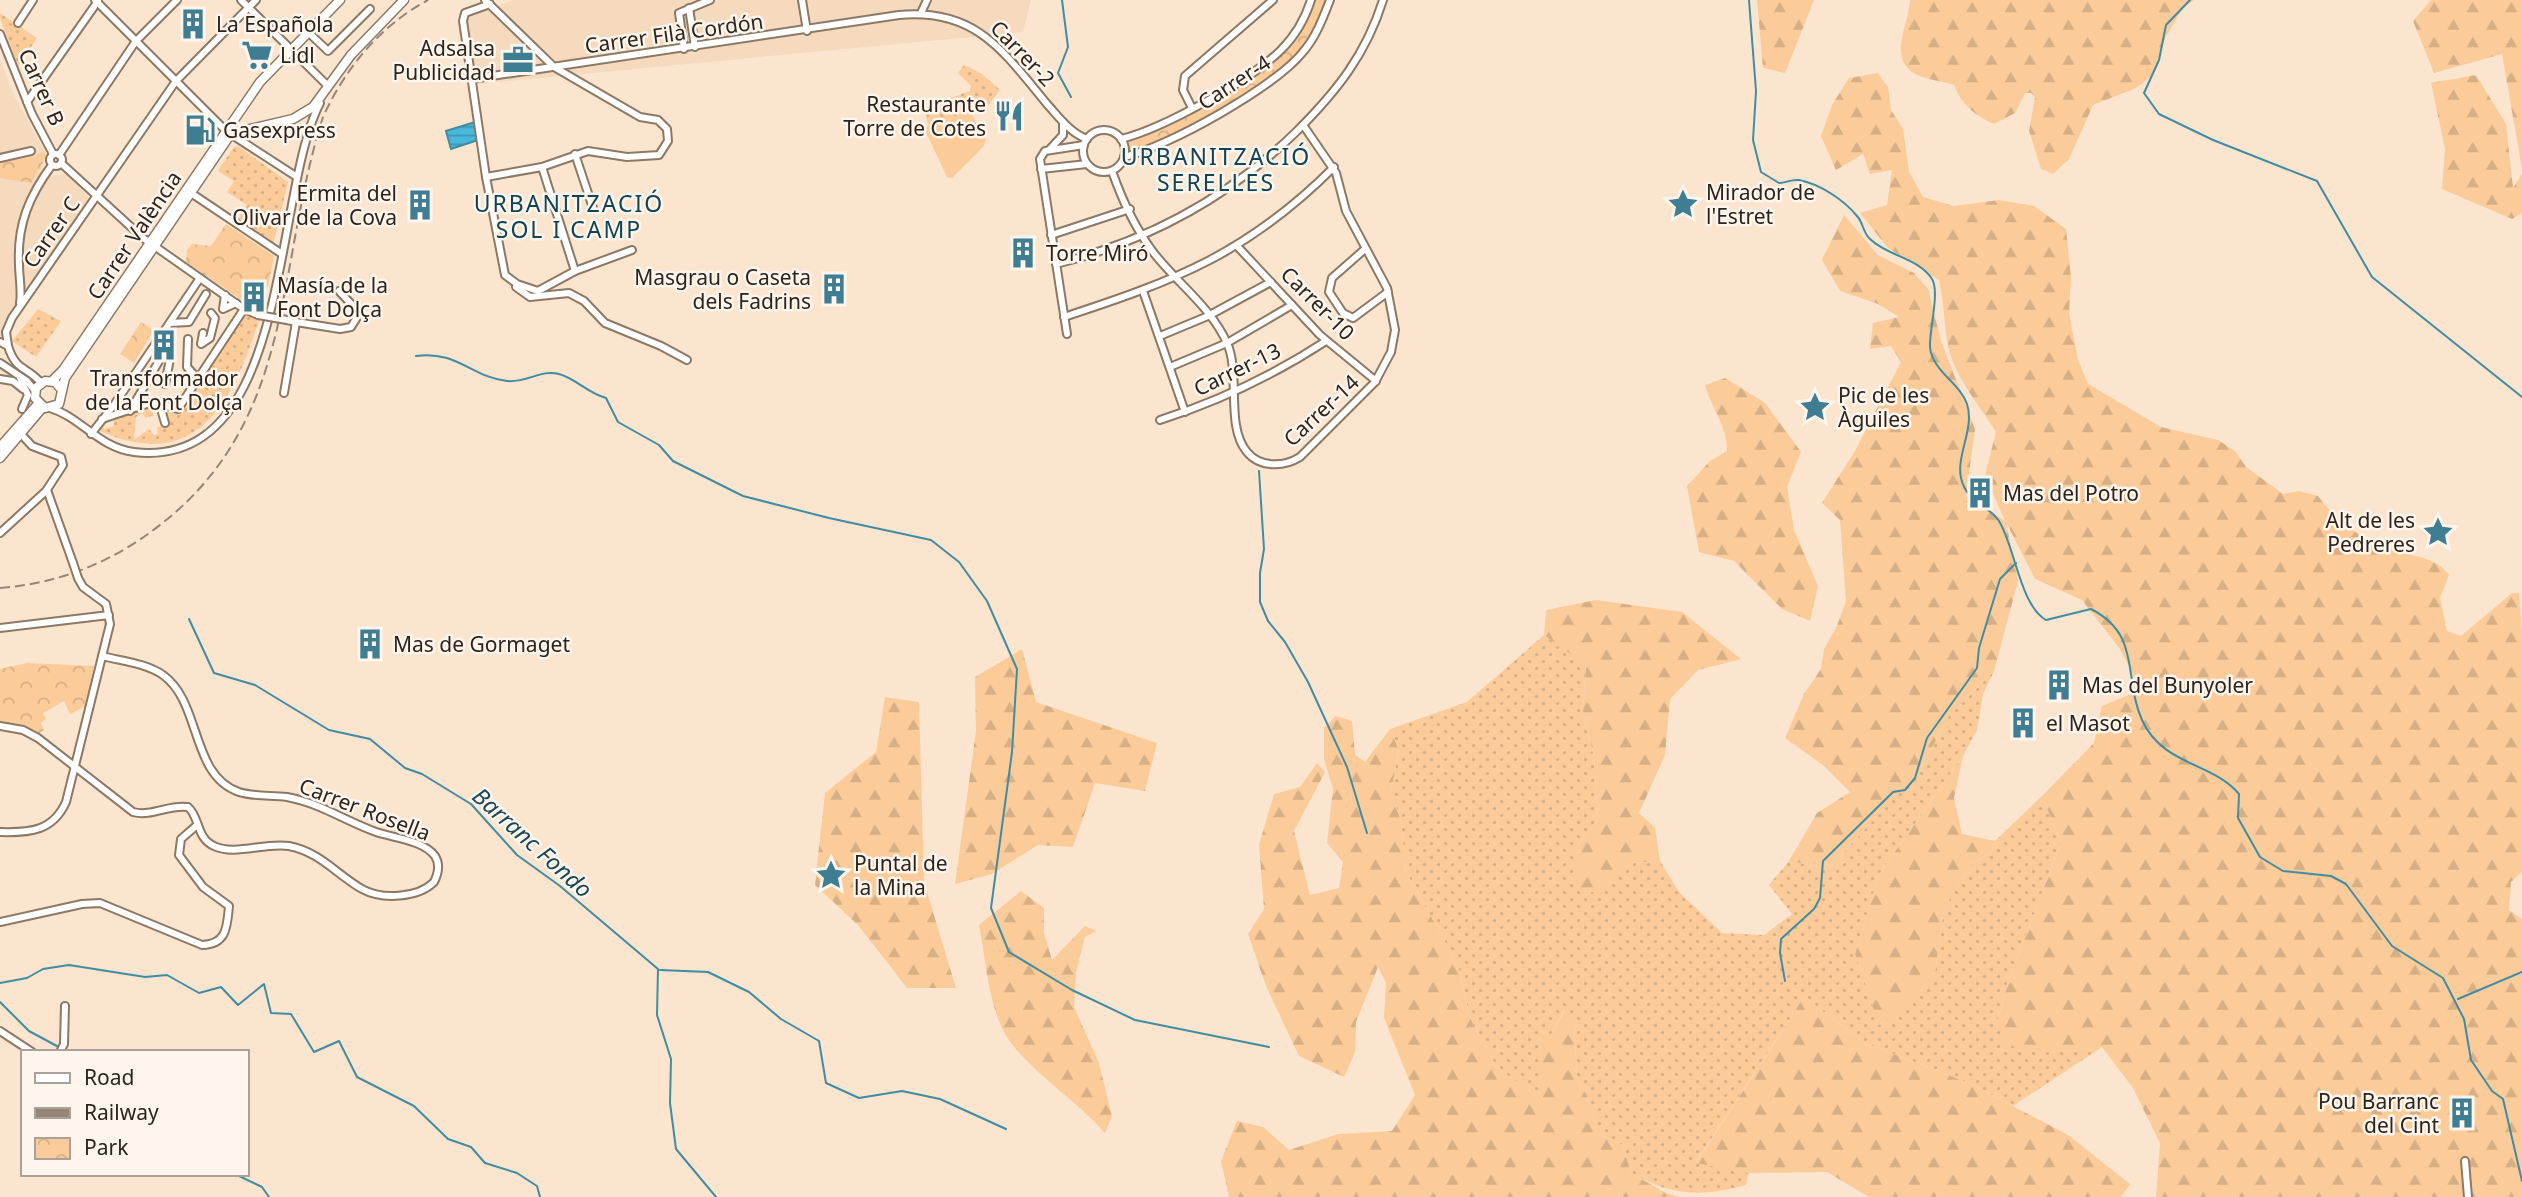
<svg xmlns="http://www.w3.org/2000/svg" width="2522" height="1197" font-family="'Noto Sans',sans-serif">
<defs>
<pattern id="grass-dots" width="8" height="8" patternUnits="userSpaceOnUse" patternTransform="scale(1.75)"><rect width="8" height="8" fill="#fbcc9a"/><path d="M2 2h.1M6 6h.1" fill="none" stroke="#d7af84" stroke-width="1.8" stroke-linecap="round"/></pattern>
<pattern id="forest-firs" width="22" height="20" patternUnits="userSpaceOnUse" patternTransform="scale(1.75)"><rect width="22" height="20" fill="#fbcc9a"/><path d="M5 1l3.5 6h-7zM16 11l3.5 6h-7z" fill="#d7af84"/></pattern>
<pattern id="park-crowns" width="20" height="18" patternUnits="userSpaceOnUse" patternTransform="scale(1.75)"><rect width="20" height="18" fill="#fbcc9a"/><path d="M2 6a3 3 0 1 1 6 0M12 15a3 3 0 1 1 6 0" fill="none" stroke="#d7af84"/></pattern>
<pattern id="water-rules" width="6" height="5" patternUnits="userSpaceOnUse" patternTransform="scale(1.75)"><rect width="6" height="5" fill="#4ab8db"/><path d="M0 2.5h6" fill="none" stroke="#3e95b1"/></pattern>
</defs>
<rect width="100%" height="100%" fill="#fbe5cf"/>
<!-- built -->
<g fill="#f5dabe">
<polygon points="513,0 1031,0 1023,32 477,84 467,18"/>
<polygon points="0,60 13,93 46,154 42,168 52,176 69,174 95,206 0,341"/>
</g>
<!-- grass -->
<g fill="url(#grass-dots)">
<polygon points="0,13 37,38 18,66 0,18"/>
<polygon points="964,65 982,74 1000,90 981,115 973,110 928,126 925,107 970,91 971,86 958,73"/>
<polygon points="238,146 288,182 273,245 237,221 247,205 227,192 234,181 218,171 234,147"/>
<polygon points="38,309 61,321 36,357 12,341"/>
<path d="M244,314L259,320C233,401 198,474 100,431L98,426L102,425L104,429L114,426V420L140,410L142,413L150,407L154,415L146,418L142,413L136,417L134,440L149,429L154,435L158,434L157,427L169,424L162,406L177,414Z"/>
<path d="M1544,635L1586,664L1583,713L1594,757L1598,820L1572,852L1601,894L1630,863L1660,861L1679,892L1722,933L1764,935L1792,914L1769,885L1789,861L1829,869L1925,762L1948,717L1994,671L1983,694L1977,730L1963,756L1879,874L1855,954L1880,1025L1935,972L1944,909L1971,865L1998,847L1995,841L2042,796L2061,843L2008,982L1997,1022L2051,1053L2102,1047L2013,1106L1969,1083L1865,1043L1804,997L1696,1162L1749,1173L1746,1185C1704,1197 1670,1196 1631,1173L1623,1145L1597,1134L1592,1105L1577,1077L1574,1024L1564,1010L1551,1035L1540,1031L1542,1099L1497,1068L1470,1018L1458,965L1406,872L1401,821L1391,792L1399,750L1390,729L1467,702Z"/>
</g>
<!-- forest -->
<g fill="url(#forest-firs)">
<polygon points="1757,0 1814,0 1785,73 1763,68"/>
<path d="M1910,0H2194L2183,8L2165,38L2153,75L2136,88L2093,105L2069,159L2053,174L2041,169L2029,131L2035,97L2031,93H2025L2015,113L1994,124C1975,116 1961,104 1954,85C1943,81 1928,80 1917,75C1886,59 1909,25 1910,0Z"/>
<polygon points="2431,0 2522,0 2522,169 2502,54 2434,73 2413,21"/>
<path d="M1878,73L1888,87L1891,110L1903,129L1909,172L1923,197L1954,206L1999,200L2034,206L2066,229L2071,277L2069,313L2078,360L2088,384L2161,427L2218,440L2235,451L2246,467L2283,494L2299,491L2318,496C2333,517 2357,536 2381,546C2404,556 2434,554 2449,575L2440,598L2447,631L2461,636L2512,593H2519L2522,635V872L2511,882L2509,910L2522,919V1197H2156L2160,1143L2133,1088L2102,1047L2051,1053L2005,1045L1997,1022L2008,982L2061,843L2042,796L2094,743L2102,706L2141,690L2120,649L2082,600L2035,579L2006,522L2018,581L1994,671L1948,717L1925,762L1829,869L1789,861L1817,813L1850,792L1824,766L1785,738L1804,694L1821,669L1824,649L1837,626L1846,601L1840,520L1822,503L1855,451L1901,362L1891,346L1870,349L1873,323L1899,317L1878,304L1840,291L1822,260L1844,215L1878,255L1914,273L1928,289L1941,341L1975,429L1966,496L2005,521L1985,475L1996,432C1980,406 1954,376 1948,346C1944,324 1944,302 1939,280L1888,248L1860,213L1887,205L1892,170L1870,174L1863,154L1836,170L1821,136L1832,105L1849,78Z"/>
<polygon points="2476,75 2506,124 2513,188 2522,174 2522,213 2512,219 2442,189 2445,149 2431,83"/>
<path d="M1725,378L1765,403L1801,452L1787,487L1794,530L1818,586L1810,621L1782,609L1734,561L1699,552L1687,486L1710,461L1727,451C1728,427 1711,408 1705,385Z"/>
<polygon points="1596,600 1682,612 1741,659 1698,670 1670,699 1665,755 1639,813 1655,828 1660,861 1630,863 1601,895 1579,888 1572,852 1598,820 1594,757 1583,713 1586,665 1544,635 1546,610"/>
<polygon points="1022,649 1036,702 1157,743 1145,791 1095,783 1073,847 1038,845 992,874 955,884 976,731 975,677"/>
<polygon points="885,697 919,702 924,882 956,988 907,988 859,926 815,885 825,793 876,752"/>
<polygon points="1336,716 1352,721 1355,755 1365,762 1390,729 1399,750 1391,792 1401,821 1406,872 1458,965 1470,1018 1497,1068 1541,1098 1540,1031 1551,1035 1565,1009 1574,1024 1577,1077 1592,1105 1597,1134 1623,1145 1631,1173 1666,1193 1680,1197 1229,1197 1221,1161 1237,1121 1263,1127 1289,1150 1338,1134 1392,1131 1415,1095 1384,1018 1386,983 1378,967 1356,1022 1355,1052 1344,1077 1299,1056 1266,986 1248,934 1264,909 1259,845 1274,794 1300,787 1317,763 1325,772 1294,831 1310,895 1339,888 1343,862 1327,843 1333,789 1324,759 1324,728"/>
<polygon points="1963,756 1954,798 1962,834 1995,841 1998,847 1971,865 1944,909 1935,972 1899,1012 1879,1025 1855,954 1879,874"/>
<path d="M1021,891L1044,908V933L1052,960L1085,926L1096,931L1085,937L1076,972L1074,1007L1099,1063L1112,1116L1105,1133C1078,1102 1042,1080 1015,1048C988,1017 987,964 979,925Z"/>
<polygon points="1804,997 1865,1043 1969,1083 2068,1135 2130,1184 2121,1197 1869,1197 1827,1172 1749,1173 1696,1163"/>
</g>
<!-- park -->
<g fill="url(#park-crowns)">
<path d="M1314,0H1328C1321,17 1314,33 1303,48C1270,92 1179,137 1127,154L1125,141L1177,121L1261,70L1277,58Z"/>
<polygon points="44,151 46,157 31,183 0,178 0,162 33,157"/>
<polygon points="226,224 274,256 268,287 252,289 249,305 186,262 187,250 192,244 211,246"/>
<polygon points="141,322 154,330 134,363 120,354"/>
<polygon points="27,663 94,666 86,706 70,714 64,701 43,713 46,719 41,723 44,730 38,734 29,728 0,722 0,669"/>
</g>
<!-- garden -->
<polygon fill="#fbcc9a" points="970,111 986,140 983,147 952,178 947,177 924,128"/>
<!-- water -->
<polygon fill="url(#water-rules)" stroke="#418ca2" stroke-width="2" points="475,122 478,140 451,149 446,131"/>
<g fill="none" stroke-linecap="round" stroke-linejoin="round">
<!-- stream -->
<g stroke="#418ca2" stroke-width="2">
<polyline points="1062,0 1068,47 1058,73 1071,97"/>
<path d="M1749,0L1756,91L1753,140L1761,172L1779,183C1786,183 1792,179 1799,180C1820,184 1844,200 1857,216C1863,222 1863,233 1870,239C1887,256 1919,258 1932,279C1940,292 1929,331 1930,347C1932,371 1960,383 1967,404C1975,428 1956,455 1961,478C1967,504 1988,504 1999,521C2015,547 2020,605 2046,620L2091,609C2142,635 2123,678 2142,720C2163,766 2212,762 2239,794L2238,818L2260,857L2283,871L2331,876L2346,884L2392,946L2443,978L2464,1019L2471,1060L2492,1091L2503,1099L2522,1181"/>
<polyline points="2190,0 2166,25 2159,60 2144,93 2159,114 2213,140 2317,181 2372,277 2522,397"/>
<path d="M416,356C457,350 471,377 507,381C527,383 541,369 559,374C577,379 587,393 606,398L618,422L659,445L673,461L743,496L829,518L931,540L959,562L987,601L1017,669L1012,752L991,908L1009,952L1072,990L1135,1020L1269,1047"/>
<polyline points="1259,471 1264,549 1260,573 1260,602 1268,621 1285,642 1308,682 1347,767 1367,833"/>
<polyline points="189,619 214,673 255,685 329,730 370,739 405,768 422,774 471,804 517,855 560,886 658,969 657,1015 671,1059 670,1103 676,1149 716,1197"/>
<polyline points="660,970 708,972 749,992 781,1019 819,1041 826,1083 859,1098 902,1091 940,1099 1006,1129"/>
<polyline points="1785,981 1780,953 1781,939 1814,909 1820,898 1823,861 1893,792 1905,790 1915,778 1927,738 1977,668 1979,648 2000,579 2016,563"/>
<polyline points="0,983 27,978 43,969 69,965 145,977 167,975 199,993 221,987 238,1005 264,984 271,1013 291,1014 314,1052 339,1041 357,1077 414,1106 448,1139 471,1147 485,1163 517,1173 537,1186 540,1197"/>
<polyline points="2458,999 2522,972"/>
<polyline points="0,1002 29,1031 68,1052"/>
<polyline points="235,1174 262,1187 269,1197"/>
</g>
<!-- minor casing -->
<g stroke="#8c7965" stroke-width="10">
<g id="minor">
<polyline points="95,0 226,131 297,177"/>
<polyline points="241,0 328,86"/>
<polyline points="485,0 554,67 640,117 658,120 667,129 668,141 659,155 627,157 588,151 542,167 486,177"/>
<polyline points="802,0 807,31"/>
<polyline points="490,4 465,13 463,21 486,177 505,275 517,284 538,291 575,271 632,250"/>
<polyline points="689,8 695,47"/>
<polyline points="921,13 927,0"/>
<polyline points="18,23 33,0"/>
<polyline points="308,32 328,51 370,9"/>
<polyline points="0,34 32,114 53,154"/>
<polyline points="684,49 679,13 710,0"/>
<path d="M472,79L899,15C976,8 1003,51 1047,104C1059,117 1070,133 1087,139"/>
<polyline points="27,102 98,1"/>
<polyline points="1192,108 1183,90 1185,76 1273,0"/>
<circle cx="1104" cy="151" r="21"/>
<path d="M1121,139C1162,129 1251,80 1281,50C1295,36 1305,19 1311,0"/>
<polyline points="1050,149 1063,135 1063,122"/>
<circle cx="56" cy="160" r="6"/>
<polyline points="575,154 593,208"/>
<polyline points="59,155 136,41 177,0"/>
<path d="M1124,157C1168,147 1275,87 1303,52C1316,37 1323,18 1330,0"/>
<polyline points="0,158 31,151"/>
<polyline points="61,163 143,238 244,309 258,315"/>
<polyline points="542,167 575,271"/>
<polyline points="1041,169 1087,164"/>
<path d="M1112,171C1121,197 1136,229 1153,252C1176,282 1211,307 1227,343C1241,374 1225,426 1247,452C1260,468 1284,467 1300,457L1375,382L1391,352L1395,330L1387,288L1346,211L1336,173L1303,125"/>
<polyline points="191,193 282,254"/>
<polyline points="1051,235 1130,209"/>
<polyline points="1238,247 1320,335 1376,381"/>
<polyline points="1365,249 1332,278 1329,292 1343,313 1353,318 1388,292"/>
<path d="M1056,264C1149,241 1228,198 1296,132C1336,92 1366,55 1383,0"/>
<polyline points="516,287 530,297 569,293 584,301 605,323 661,346 687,360"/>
<polyline points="1143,291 1185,412"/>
<polyline points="225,295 223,309 236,303"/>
<path d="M20,303C22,290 19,277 19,264C17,225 29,196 52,165"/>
<path d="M1064,317C1177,280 1248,253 1334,167"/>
<polyline points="296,322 340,329 351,327 356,319 356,309 339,291"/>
<polyline points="170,323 189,322 206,294"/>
<polyline points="203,333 201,344 210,338 215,318 211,313"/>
<polyline points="1067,334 1040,159 1045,151 1084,145"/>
<polyline points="1160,336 1208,316 1271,282"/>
<polyline points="188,339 187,367 198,379"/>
<path d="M0,342L8,346C16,372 27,366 41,383"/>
<polyline points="8,346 6,332 12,318 176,81 256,0"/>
<polyline points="155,353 162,352 170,359 165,384"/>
<polyline points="0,363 27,381 35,391"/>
<polyline points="1170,367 1227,343 1292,305"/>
<polyline points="20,378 28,395 22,409"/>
<polyline points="0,379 13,381 23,389"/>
<polyline points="284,393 296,322 287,320"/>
<polyline points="159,402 165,423"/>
<path d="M50,408C81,417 99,448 134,452C292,471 272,196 320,103"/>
<polyline points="130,411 159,361 156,344"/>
<polyline points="102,419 153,402 178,409 244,309"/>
<path d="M1160,420C1219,401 1274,375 1326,341"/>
<polyline points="91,434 114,405 200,278"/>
<polyline points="47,490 73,563"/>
<polyline points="0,533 46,491 63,465 61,457 32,446 21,434"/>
<polyline points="0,628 109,615"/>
<path d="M0,726L23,730L38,738L133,812C152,817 169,804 188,807C200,817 196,838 214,846C235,856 265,842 289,846C320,852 336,874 362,889C382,900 418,898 434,882C438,874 440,864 435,856C423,840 394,838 376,832C345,821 320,803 287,797C271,795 255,797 239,792C190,775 202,703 163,675C146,663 121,661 102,656"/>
<path d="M0,832C30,833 53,831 66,802L110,624L106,604L83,587L78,578"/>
<path d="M0,922L82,904L100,903L202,945C227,944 227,927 229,906L203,887L179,855L181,839L196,826"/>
<polyline points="0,1031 32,1052"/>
<polyline points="60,1052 64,1044 65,1006"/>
<polyline points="2465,1161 2468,1197"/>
</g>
</g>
<!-- major casing -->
<g stroke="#8c7965" stroke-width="11">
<g id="major">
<polyline points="52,381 63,370 260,82 340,0"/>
<polyline points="62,390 55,382 45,381 36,388 35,398 45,408 59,404 65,378 228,138 237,132 293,119 313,107 351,55 404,0"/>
<polyline points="0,447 38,404"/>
<polyline points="0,458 43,407"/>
</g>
</g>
<!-- minor -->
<use href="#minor" stroke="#fff" stroke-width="6"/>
<!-- major -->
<use href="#major" stroke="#fff" stroke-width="8"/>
<!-- rail -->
<path stroke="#958677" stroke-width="2" stroke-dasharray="10 5" stroke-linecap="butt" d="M0,588C55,584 108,564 152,531C298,424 274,270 323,117C346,67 380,26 428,0"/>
<!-- minor-bridge casing -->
<g stroke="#8c7965" stroke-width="10" stroke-linecap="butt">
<g id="minor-bridge">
<polyline points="258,315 287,320"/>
<polyline points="73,563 78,578"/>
</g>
</g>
<!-- minor-bridge -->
<use href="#minor-bridge" stroke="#fff" stroke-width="6"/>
</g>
<!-- icons -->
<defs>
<g id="building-bare" transform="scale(2.415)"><path d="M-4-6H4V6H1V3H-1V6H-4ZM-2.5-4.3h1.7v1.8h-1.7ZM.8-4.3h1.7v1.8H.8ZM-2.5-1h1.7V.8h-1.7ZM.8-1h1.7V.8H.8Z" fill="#3e7d92" stroke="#fef5ec" stroke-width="2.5" paint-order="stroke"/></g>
<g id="supermarket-bare" transform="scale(2.415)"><path d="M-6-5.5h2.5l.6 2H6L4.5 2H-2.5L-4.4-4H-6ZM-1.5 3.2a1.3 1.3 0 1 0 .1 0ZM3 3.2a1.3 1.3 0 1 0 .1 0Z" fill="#3e7d92" stroke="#fef5ec" stroke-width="2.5" paint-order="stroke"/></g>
<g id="office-bare" transform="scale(2.415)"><path d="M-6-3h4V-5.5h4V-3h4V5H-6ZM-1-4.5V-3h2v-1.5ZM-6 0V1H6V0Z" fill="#3e7d92" stroke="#fef5ec" stroke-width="2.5" paint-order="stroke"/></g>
<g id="restaurant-bare" transform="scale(2.415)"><path d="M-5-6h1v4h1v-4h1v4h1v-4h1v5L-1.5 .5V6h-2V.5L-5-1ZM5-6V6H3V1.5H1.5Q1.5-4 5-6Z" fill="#3e7d92" stroke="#fef5ec" stroke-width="2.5" paint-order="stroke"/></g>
<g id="fuel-bare" transform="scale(2.415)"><path d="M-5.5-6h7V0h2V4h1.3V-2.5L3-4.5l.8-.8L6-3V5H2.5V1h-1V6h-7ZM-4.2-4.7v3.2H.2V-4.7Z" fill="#3e7d92" stroke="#fef5ec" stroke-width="2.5" paint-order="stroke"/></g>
<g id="sight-bare" transform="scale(2.415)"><path d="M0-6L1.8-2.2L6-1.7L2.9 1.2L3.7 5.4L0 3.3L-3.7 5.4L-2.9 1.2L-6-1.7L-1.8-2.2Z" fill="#3e7d92" stroke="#fef5ec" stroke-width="2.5" paint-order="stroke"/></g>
</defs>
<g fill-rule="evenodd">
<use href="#building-bare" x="193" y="24"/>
<use href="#supermarket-bare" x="257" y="55"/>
<use href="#office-bare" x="518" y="60"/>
<use href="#restaurant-bare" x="1009" y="116"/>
<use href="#fuel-bare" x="200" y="130"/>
<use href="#sight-bare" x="1683" y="204"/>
<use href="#building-bare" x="420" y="205"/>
<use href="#building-bare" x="1023" y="253"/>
<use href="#building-bare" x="834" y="289"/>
<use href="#building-bare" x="254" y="297"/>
<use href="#building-bare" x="164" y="345"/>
<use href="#sight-bare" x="1815" y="407"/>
<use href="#building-bare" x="1980" y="493"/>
<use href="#sight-bare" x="2438" y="532"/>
<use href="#building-bare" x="370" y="644"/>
<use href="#building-bare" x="2059" y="685"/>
<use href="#building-bare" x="2023" y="723"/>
<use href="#sight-bare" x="831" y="875"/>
<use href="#building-bare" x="2462" y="1113"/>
</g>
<g text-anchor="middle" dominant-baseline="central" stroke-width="5" stroke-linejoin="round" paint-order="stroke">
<!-- poi labels -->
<g font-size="21" fill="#2c241c" stroke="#fef5ec" text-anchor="start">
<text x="216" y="24">La Española</text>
<text x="495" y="48" text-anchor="end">Adsalsa<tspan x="495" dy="24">Publicidad</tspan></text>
<text x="280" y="55">Lidl</text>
<text x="986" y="104" text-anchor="end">Restaurante<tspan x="986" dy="24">Torre de Cotes</tspan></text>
<text x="223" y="130">Gasexpress</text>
<text x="1706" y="192">Mirador de<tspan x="1706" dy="24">l'Estret</tspan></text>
<text x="397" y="193" text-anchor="end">Ermita del<tspan x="397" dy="24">Olivar de la Cova</tspan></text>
<text x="1046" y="253">Torre Miró</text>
<text x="811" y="277" text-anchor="end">Masgrau o Caseta<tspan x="811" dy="24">dels Fadrins</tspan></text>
<text x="277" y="285">Masía de la<tspan x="277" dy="24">Font Dolça</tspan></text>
<text x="164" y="378" text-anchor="middle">Transformador<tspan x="164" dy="24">de la Font Dolça</tspan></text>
<text x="1838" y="395">Pic de les<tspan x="1838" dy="24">Àguiles</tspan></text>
<text x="2003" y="493">Mas del Potro</text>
<text x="2415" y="520" text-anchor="end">Alt de les<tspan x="2415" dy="24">Pedreres</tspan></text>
<text x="393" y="644">Mas de Gormaget</text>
<text x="2082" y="685">Mas del Bunyoler</text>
<text x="2046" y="723">el Masot</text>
<text x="854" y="863">Puntal de<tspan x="854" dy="24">la Mina</tspan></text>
<text x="2439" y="1101" text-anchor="end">Pou Barranc<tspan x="2439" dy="24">del Cint</tspan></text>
</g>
<!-- street labels -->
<g font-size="21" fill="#2c241c" stroke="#fef5ec">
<text transform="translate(674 33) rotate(-8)">Carrer Filà Cordón</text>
<text transform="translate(1023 53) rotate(46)">Carrer-2</text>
<text transform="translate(1234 82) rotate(-33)">Carrer-4</text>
<text transform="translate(42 87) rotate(66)">Carrer B</text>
<text transform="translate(51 232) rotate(-55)">Carrer C</text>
<text transform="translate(134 235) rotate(-56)">Carrer València</text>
<text transform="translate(1318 303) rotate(45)">Carrer-10</text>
<text transform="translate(1237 369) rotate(-26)">Carrer-13</text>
<text transform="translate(1321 410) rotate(-43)">Carrer-14</text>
<text transform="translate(365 809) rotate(21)">Carrer Rosella</text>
</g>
<!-- neighbourhood labels -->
<g font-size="23" letter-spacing="2" fill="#0f4455" stroke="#fef5ec">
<text x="1216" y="156">URBANITZACIÓ<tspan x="1216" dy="26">SERELLES</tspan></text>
<text x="569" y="203">URBANITZACIÓ<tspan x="569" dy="26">SOL I CAMP</tspan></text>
</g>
<!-- water labels -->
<g font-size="23" font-style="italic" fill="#174655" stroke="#fef5ec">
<text transform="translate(533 842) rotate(42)">Barranc Fondo</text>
</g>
</g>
<!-- legend -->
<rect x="21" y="1050" width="228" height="126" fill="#fef5ec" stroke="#aaa199" stroke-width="2"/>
<rect x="35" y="1073" width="35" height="10" fill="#ffffff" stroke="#aaa199" stroke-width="2"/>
<text x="84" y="1085" font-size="21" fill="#2c241c">Road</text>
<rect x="35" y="1108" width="35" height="10" fill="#958677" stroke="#aaa199" stroke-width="2"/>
<text x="84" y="1120" font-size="21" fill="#2c241c">Railway</text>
<rect x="35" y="1138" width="35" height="21" fill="url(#park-crowns)" stroke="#aaa199" stroke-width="2"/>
<text x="84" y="1155" font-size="21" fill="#2c241c">Park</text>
</svg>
